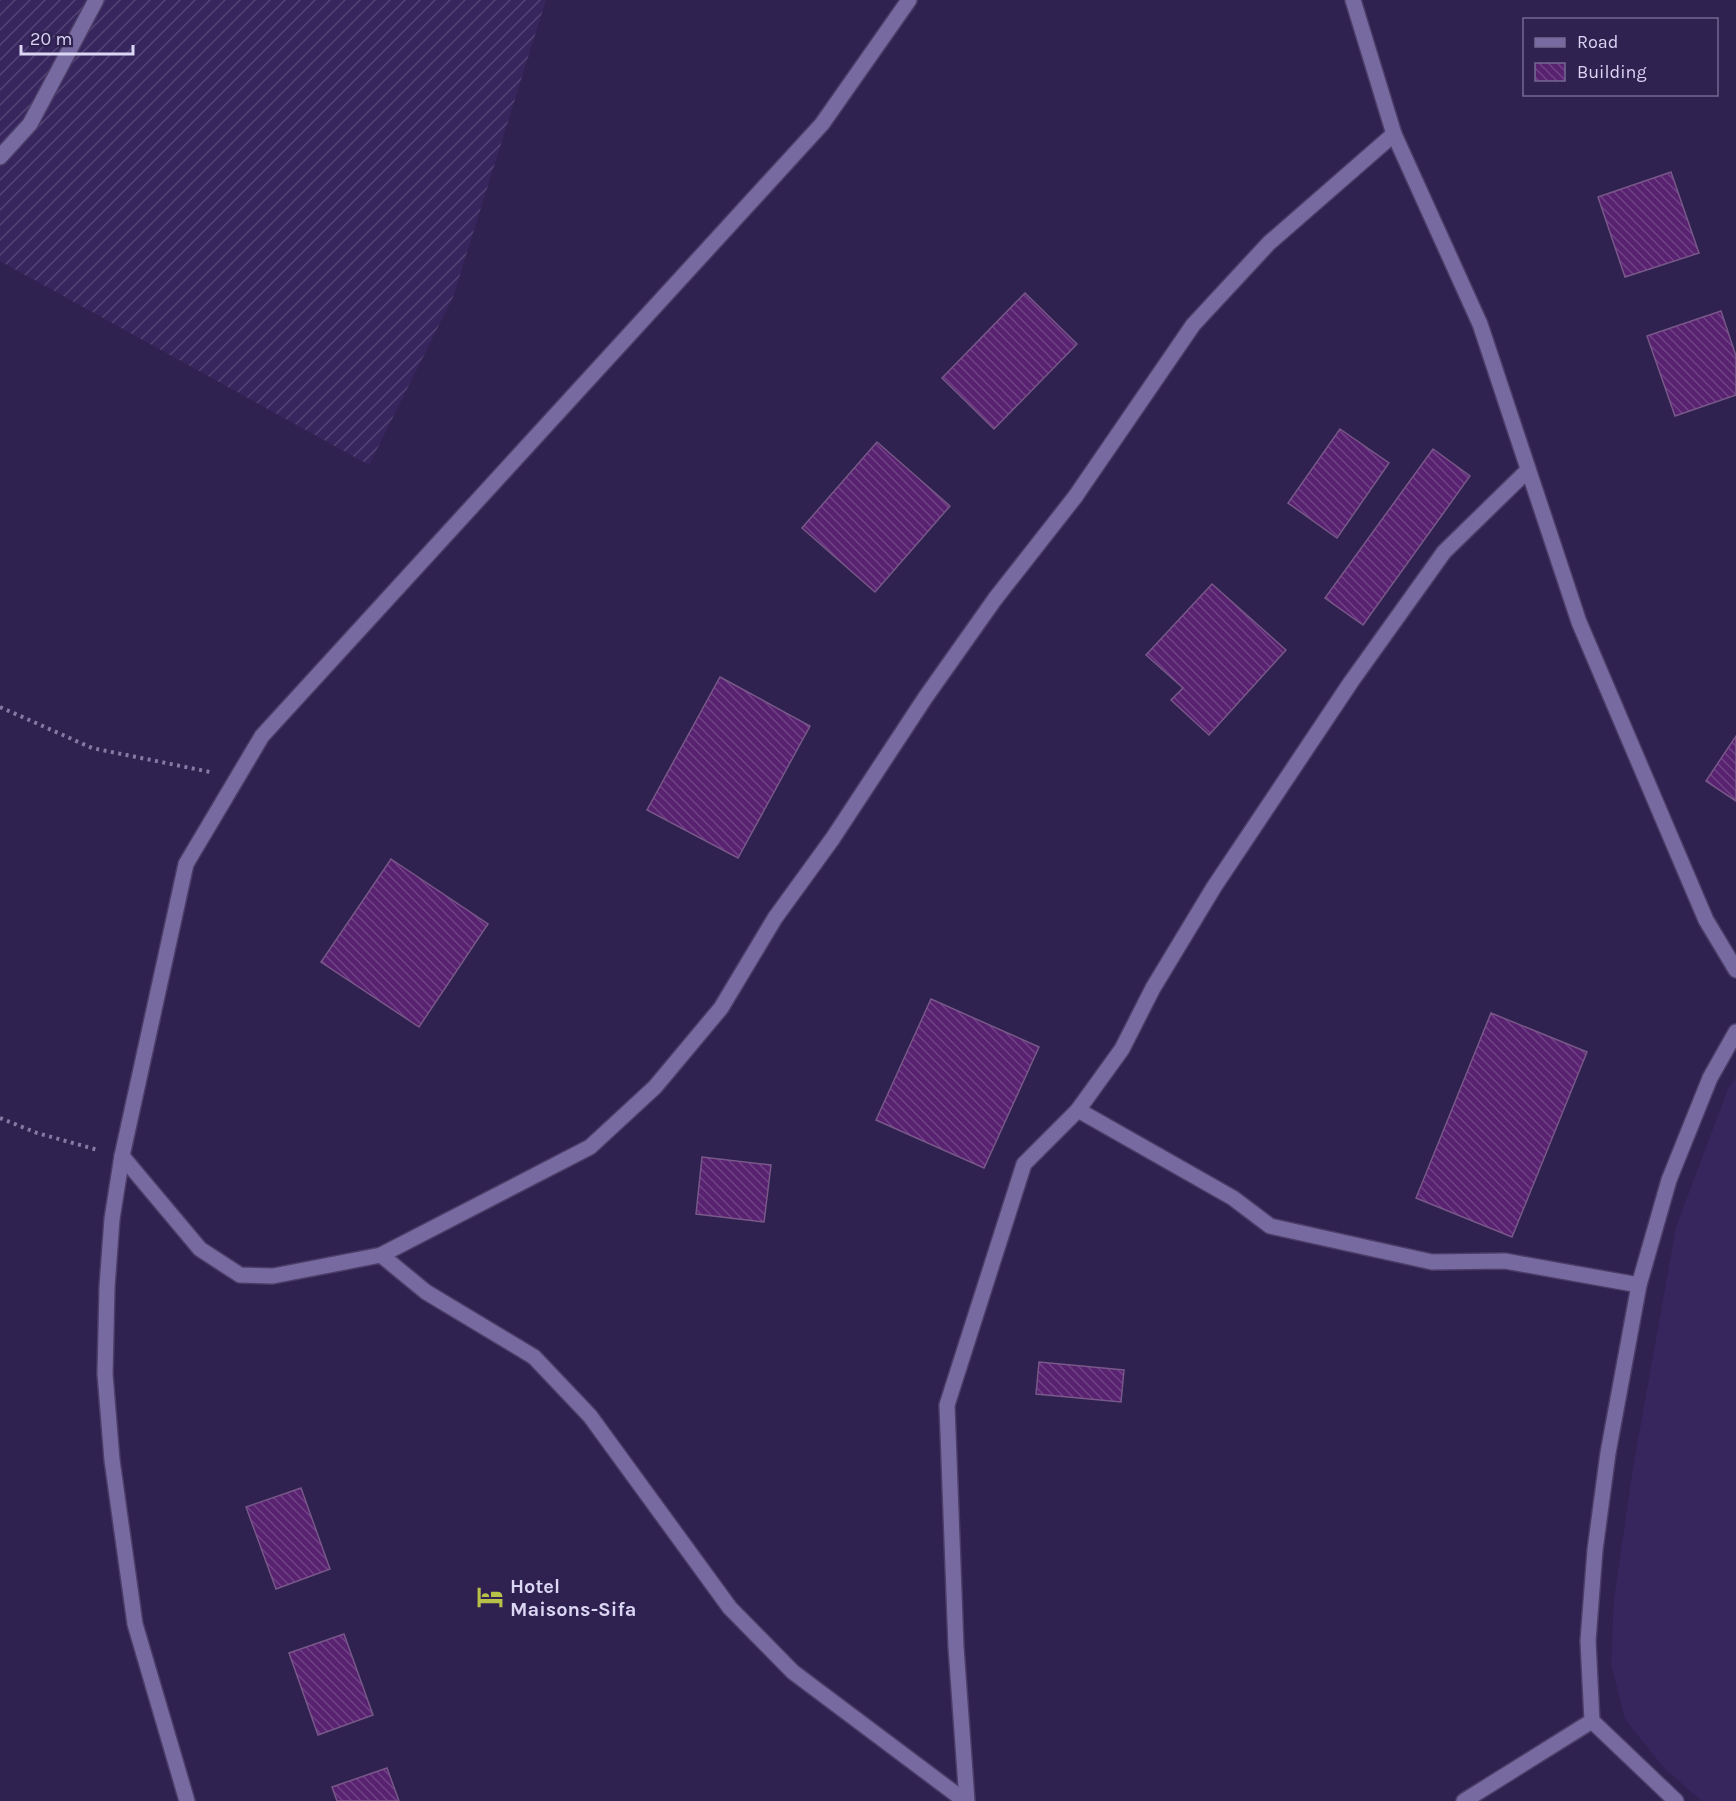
<svg xmlns="http://www.w3.org/2000/svg" width="1736" height="1801" font-family="Karla,sans-serif">
<defs>
<pattern id="industrial-furrows" width="10" height="10" patternUnits="userSpaceOnUse" patternTransform="scale(1.5)"><rect width="10" height="10" fill="#36265d"/><path d="M-1 1l2-2M0 10L10 0M9 11l2-2" fill="none" stroke="#524575"/></pattern>
<pattern id="building-back-hatch" width="6" height="6" patternUnits="userSpaceOnUse" patternTransform="scale(1.5)"><rect width="6" height="6" fill="#582270"/><path d="M-1 5l2 2M0 0l6 6M5-1l2 2" fill="none" stroke="#6f4185"/></pattern>
</defs>
<rect width="100%" height="100%" fill="#2f2150"/>
<!-- built -->
<polygon fill="#36265d" points="1736,1077 1736,1801 1702,1801 1664,1768 1625,1719 1611,1664 1614,1599 1633,1468 1676,1227 1728,1089"/>
<!-- industrial -->
<polygon fill="url(#industrial-furrows)" points="0,0 546,0 453,297 369,465 0,261"/>
<!-- building -->
<g fill="url(#building-back-hatch)" stroke="#785888" stroke-width="1.5">
<polygon points="1671,172 1699,253 1625,277 1598,197"/>
<polygon points="1025,293 1077,344 994,429 942,378"/>
<polygon points="1721,311 1736,356 1736,395 1675,416 1647,336"/>
<polygon points="1340,429 1389,463 1337,538 1288,503"/>
<polygon points="877,442 950,506 875,592 802,528"/>
<polygon points="1433,449 1470,476 1363,625 1325,598"/>
<polygon points="1212,584 1286,650 1209,735 1171,700 1183,688 1146,655"/>
<polygon points="720,677 810,726 738,858 647,810"/>
<polygon points="1736,736 1736,801 1706,781"/>
<polygon points="391,859 488,924 419,1027 321,962"/>
<polygon points="931,999 1039,1047 984,1168 876,1120"/>
<polygon points="1491,1013 1587,1052 1512,1237 1416,1198"/>
<polygon points="702,1157 771,1165 764,1222 696,1214"/>
<polygon points="1039,1362 1124,1370 1121,1402 1036,1394"/>
<polygon points="301,1488 330,1569 276,1589 246,1507"/>
<polygon points="344,1634 373,1715 318,1735 289,1653"/>
<polygon points="387,1768 399,1801 337,1801 332,1787"/>
</g>
<g fill="none" stroke-linecap="round" stroke-linejoin="round">
<!-- lane casing -->
<g stroke="#4b3d67" stroke-width="18">
<polyline id="lane" points="0,157 30,124 96,0"/>
</g>
<!-- street casing -->
<g stroke="#4b3d67" stroke-width="18">
<g id="street">
<polyline points="1353,0 1394,134 1480,324 1579,622 1706,920 1736,970"/>
<polyline points="1078,1110 1122,1049 1153,988 1214,887 1351,682 1444,552 1528,470"/>
<polyline points="122,1156 200,1249 240,1275 273,1276 381,1255 590,1147 655,1087 721,1008 775,918 833,838 925,698 995,599 1075,497 1193,325 1269,243 1394,134"/>
<polyline points="381,1255 426,1292 534,1357 590,1416 730,1608 793,1672 965,1801"/>
<polyline points="187,1801 135,1624 112,1460 105,1374 107,1287 112,1219 122,1156 186,864 262,736 822,124 909,0"/>
<polyline points="967,1801 956,1647 947,1405 1024,1164 1078,1110 1233,1198 1270,1226 1432,1262 1505,1261 1639,1285"/>
<polyline points="1464,1801 1592,1721"/>
<polyline points="1676,1801 1592,1721 1588,1641 1595,1550 1608,1453 1639,1285 1669,1180 1710,1078 1736,1032"/>
</g>
</g>
<!-- path -->
<g stroke="#857ba2" stroke-width="4" stroke-dasharray="3 4.5" stroke-linecap="butt">
<polyline points="0,707 92,748 210,772"/>
<polyline points="0,1118 37,1133 98,1150"/>
</g>
<!-- lane -->
<use href="#lane" stroke="#766aa0" stroke-width="15"/>
<!-- street -->
<use href="#street" stroke="#766aa0" stroke-width="15"/>
</g>
<!-- icons -->
<defs>
<g id="hotel-bare" transform="scale(2.07)"><path d="M-6-4.5h1.5V1H6V5H4.5V3h-9V5H-6ZM-4 0a1.8 1.8 0 1 1 3.6 0ZM.5 0V-2.5h3Q6-2.5 6 0Z" fill="#b7c148" stroke="#2f2150" stroke-width="2.5" paint-order="stroke"/></g>
</defs>
<g fill-rule="evenodd">
<use href="#hotel-bare" x="490" y="1597"/>
</g>
<g text-anchor="middle" dominant-baseline="central" stroke-width="6" stroke-linejoin="round" paint-order="stroke">
<!-- poi labels -->
<g font-size="20" font-weight="bold" fill="#dbd6f4" stroke="#2f2150" text-anchor="start">
<text x="510" y="1586">Hotel<tspan x="510" dy="23">Maisons-Sifa</tspan></text>
</g>
</g>
<!-- legend -->
<rect x="1523" y="18" width="195" height="78" fill="#2f2150" stroke="#746992" stroke-width="1.5"/>
<rect x="1535" y="38" width="30" height="9" fill="#766aa0" stroke="#746992" stroke-width="1.5"/>
<text x="1577" y="48" font-size="18" fill="#dbd6f4">Road</text>
<rect x="1535" y="63" width="30" height="18" fill="url(#building-back-hatch)" stroke="#746992" stroke-width="1.5"/>
<text x="1577" y="78" font-size="18" fill="#dbd6f4">Building</text>
<!-- scale -->
<path d="M21 45v9h112v-9" fill="none" stroke="#dbd6f4" stroke-width="3"/>
<text x="30" y="45" font-size="18" fill="#dbd6f4" stroke="#2f2150" stroke-width="4.5" paint-order="stroke">20 m</text>
</svg>
